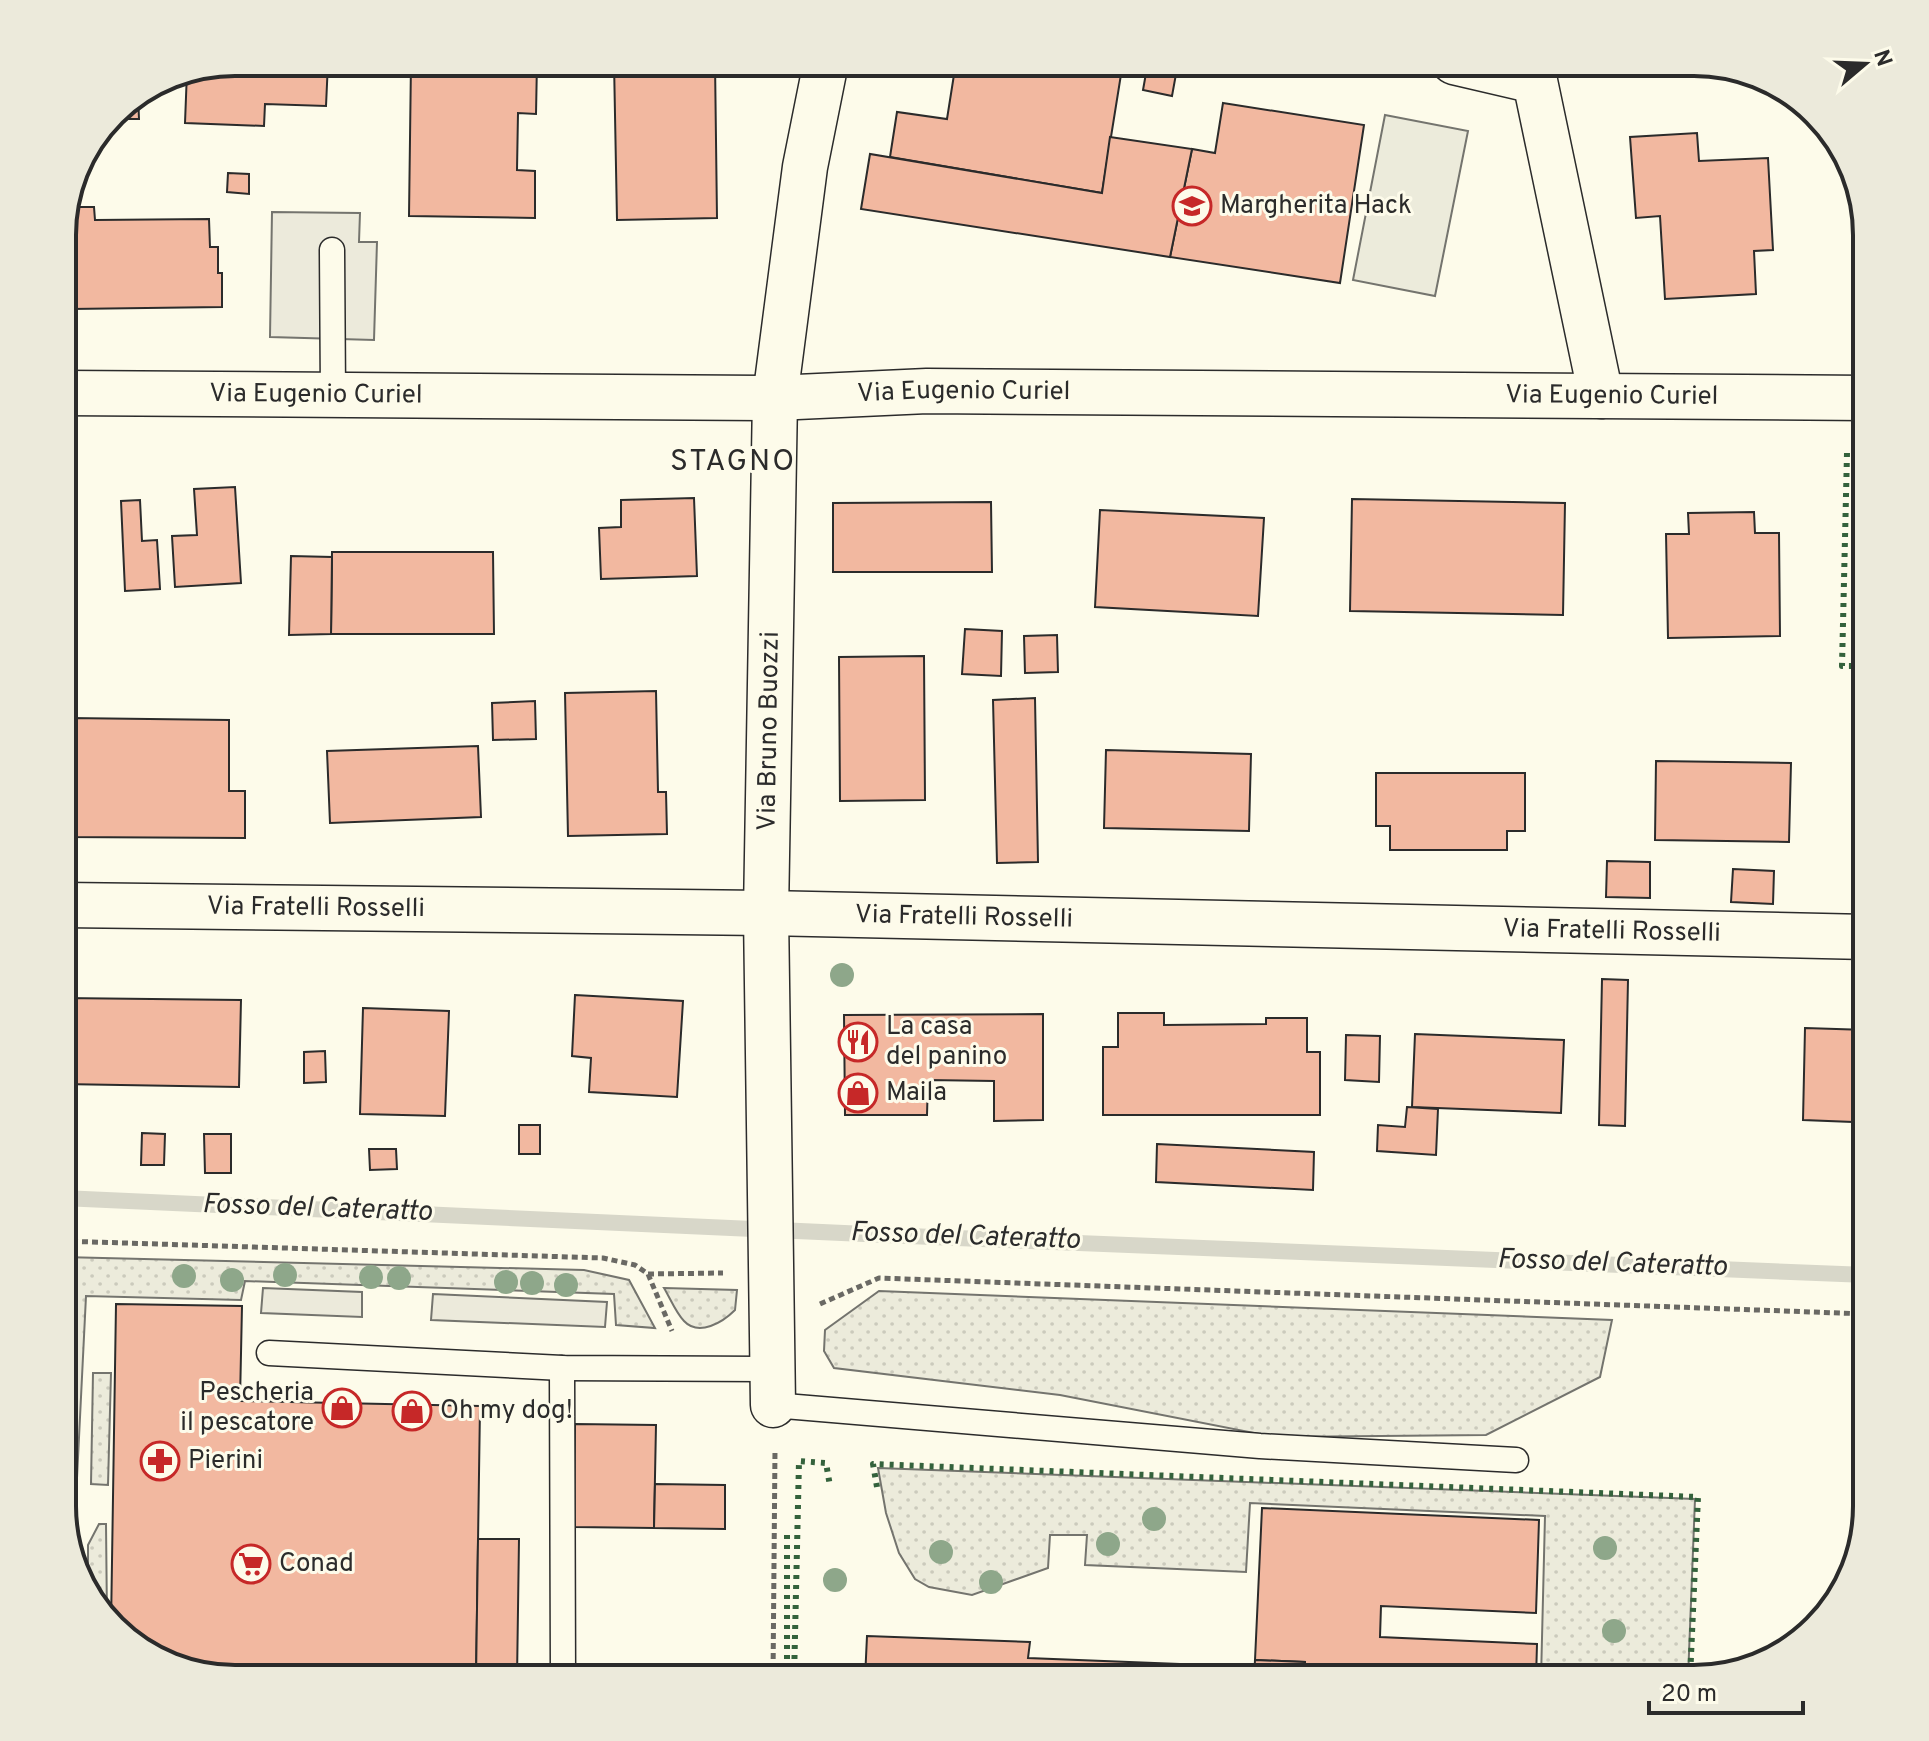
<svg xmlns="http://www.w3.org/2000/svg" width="1929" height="1741" font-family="Overpass,sans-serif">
<defs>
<pattern id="grass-dots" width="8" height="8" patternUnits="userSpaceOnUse" patternTransform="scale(2)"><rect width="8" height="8" fill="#ecebdb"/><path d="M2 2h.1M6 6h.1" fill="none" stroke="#cbcabc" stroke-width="1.8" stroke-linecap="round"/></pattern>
</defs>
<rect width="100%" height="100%" fill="#fdfbea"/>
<!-- grass -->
<g fill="url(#grass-dots)" stroke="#74746e" stroke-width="2">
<polygon points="62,1257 584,1270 629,1280 655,1328 616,1325 614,1294 245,1281 241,1300 86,1296 77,1478 62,1490"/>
<path d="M664,1288L737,1290L735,1310C723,1322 699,1337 684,1321C676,1313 670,1298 664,1288Z"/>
<polygon points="879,1291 1612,1320 1600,1377 1486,1435 1275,1437 1060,1395 834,1368 824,1351 825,1330"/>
<polygon points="93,1373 111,1373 108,1485 91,1484"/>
<polygon points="878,1468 1695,1499 1688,1679 1541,1679 1545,1516 1250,1503 1246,1572 1085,1565 1087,1535 1050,1535 1048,1568 972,1595 929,1587 915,1579 899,1553 886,1513"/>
<polygon points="99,1524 106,1524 107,1620 88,1594 88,1545"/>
</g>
<!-- pitch -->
<polygon fill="#ecebdb" stroke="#74746e" stroke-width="2" points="1385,115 1468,131 1435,296 1353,280"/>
<!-- parking -->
<g fill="#eceadb" stroke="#74746e" stroke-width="2">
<polygon points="272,212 360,213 359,242 377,242 374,340 270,337"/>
<polygon points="263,1288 362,1292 362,1317 261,1313"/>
<polygon points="433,1294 607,1302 605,1327 431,1320"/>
</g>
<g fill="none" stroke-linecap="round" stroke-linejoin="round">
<!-- stream -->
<polyline stroke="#d8d7c9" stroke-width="16" points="62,1198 932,1237 1867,1275"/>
</g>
<!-- building -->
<g fill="#f2b8a0" stroke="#2b2b2b" stroke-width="2">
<polygon points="235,62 328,62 326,106 265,104 264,126 185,123 187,71"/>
<polygon points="411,62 537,62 536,114 518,113 517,170 535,171 535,218 409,216"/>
<polygon points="614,62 715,62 717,218 617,220"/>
<polygon points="956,62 1057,62 1079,65 1079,62 1123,62 1102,193 890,157 897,112 947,119"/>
<polygon points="1148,62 1178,63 1172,96 1143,90"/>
<polygon points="138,94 139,119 110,119 121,105"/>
<polygon points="1223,103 1364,125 1340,283 1170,257 1192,149 1215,153"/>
<polygon points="1697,133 1699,161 1768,158 1773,250 1754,251 1756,294 1665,299 1660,216 1636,218 1630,137"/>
<polygon points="1110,137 1192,149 1170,257 861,209 870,154 1102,193"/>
<polygon points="228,173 249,174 249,194 227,192"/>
<polygon points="1853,199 1860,199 1867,235 1867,318 1859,318"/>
<polygon points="76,207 94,207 95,220 209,219 210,247 218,247 218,273 222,273 222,307 71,309 70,273 77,273"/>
<polygon points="235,487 241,583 175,587 172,536 197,535 194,489"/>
<polygon points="694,498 697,576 601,579 599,528 621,527 621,500"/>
<polygon points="1352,499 1565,503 1563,615 1350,611"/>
<polygon points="140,500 142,541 157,540 160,589 125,591 121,501"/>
<polygon points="991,502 992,572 833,572 833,503"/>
<polygon points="1100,510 1264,518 1258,616 1095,607"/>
<polygon points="1754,512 1755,533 1779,533 1780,636 1668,638 1666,534 1689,534 1688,513"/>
<polygon points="62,515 76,515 77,583 62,584"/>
<polygon points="332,552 493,552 494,634 331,634"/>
<polygon points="291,556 332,557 331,634 289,635"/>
<polygon points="965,629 1002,631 1001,676 962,674"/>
<polygon points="1057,635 1058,672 1025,673 1024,636"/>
<polygon points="924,656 925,800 840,801 839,657"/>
<polygon points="656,691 658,792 666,792 667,834 568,836 565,693"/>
<polygon points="1035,698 1038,862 997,863 993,700"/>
<polygon points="535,701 536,739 493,740 492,703"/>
<polygon points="69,718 229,720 229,791 245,791 245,838 62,837 62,809 69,809"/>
<polygon points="478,746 481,817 330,823 327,751"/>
<polygon points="1106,750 1251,754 1249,831 1104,828"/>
<polygon points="1656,761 1791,763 1789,842 1655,840"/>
<polygon points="1376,773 1525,773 1525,831 1507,831 1507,850 1390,850 1390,826 1376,826"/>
<polygon points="1607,861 1650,862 1650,898 1606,897"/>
<polygon points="1733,869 1774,871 1773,904 1731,902"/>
<polygon points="1602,979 1628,980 1625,1126 1599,1125"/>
<polygon points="575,995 683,1001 677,1097 589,1092 591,1058 572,1056"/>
<polygon points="62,998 241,1000 239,1087 62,1084"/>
<polygon points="363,1008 449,1011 445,1116 360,1114"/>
<polygon points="1118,1013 1164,1013 1164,1025 1266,1024 1266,1018 1307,1018 1307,1052 1320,1052 1320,1115 1103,1115 1103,1047 1118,1047"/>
<polygon points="1043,1014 1043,1120 994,1121 994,1081 928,1080 927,1115 845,1115 844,1015"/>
<polygon points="1805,1028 1867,1030 1867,1186 1852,1185 1853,1122 1803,1120"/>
<polygon points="1415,1034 1564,1040 1561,1113 1412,1107"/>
<polygon points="1346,1035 1380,1036 1379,1082 1345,1080"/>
<polygon points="325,1051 326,1082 304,1083 304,1052"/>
<polygon points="1407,1107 1438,1109 1436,1155 1377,1151 1378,1125 1405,1127"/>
<rect x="519" y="1125" width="21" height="29"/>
<rect x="62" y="1132" width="12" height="31"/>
<polygon points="142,1133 165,1134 164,1165 141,1165"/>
<polygon points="204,1134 231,1134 231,1173 205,1173"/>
<polygon points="1157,1144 1314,1152 1313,1190 1156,1182"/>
<polygon points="369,1149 396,1149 397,1169 370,1170"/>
<polygon points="116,1304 242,1306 240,1401 480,1406 476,1679 234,1679 169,1666 113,1629 111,1626"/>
<polygon points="575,1424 656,1425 654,1528 574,1527"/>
<polygon points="655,1484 725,1485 725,1529 654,1528"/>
<polygon points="1262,1508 1539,1520 1536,1613 1381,1606 1380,1637 1537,1644 1536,1679 1304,1679 1305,1662 1255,1660"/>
<polygon points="478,1539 519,1539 517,1679 476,1679"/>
<polygon points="867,1636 1030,1642 1028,1658 1179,1664 1179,1679 865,1679"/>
<polygon points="1255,1660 1305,1662 1304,1679 1254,1679"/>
</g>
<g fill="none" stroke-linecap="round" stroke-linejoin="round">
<!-- service casing -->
<g stroke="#2b2b2b" stroke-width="27">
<g id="service">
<polyline points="332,250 333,395"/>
<polyline points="269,1353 562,1368 772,1369"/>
<polyline points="562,1368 563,1679"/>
<polyline points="773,1405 1260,1446 1516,1460"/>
</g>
</g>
<!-- minor casing -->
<g stroke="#2b2b2b" stroke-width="47">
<g id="minor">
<polyline points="1454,62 1535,81 1601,396"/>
<path id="s1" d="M62,393L775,398L927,391L1867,398"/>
<path id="s2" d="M62,905L766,913L1867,937"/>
<path id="s3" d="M773,1405L766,913L775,398L805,167L826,62"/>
</g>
</g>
<!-- path -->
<g stroke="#6a6964" stroke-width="5" stroke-dasharray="6 4" stroke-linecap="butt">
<polyline points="62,1241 603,1258 635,1265 648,1274 672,1331"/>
<polyline points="648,1274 723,1273"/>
<polyline points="820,1304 879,1278 1867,1314"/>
<polyline points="773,1679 775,1450"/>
</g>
<!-- service -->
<use href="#service" stroke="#fdfbea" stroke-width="24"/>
<!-- minor -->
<use href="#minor" stroke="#fdfbea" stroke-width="44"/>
<!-- hedge -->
<g stroke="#34623c" stroke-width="6" stroke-dasharray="4 6" stroke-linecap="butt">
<polyline points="1847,453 1842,666 1867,666"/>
<polyline points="877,1487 873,1464 1698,1497 1690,1679"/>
<polyline points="787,1679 787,1531"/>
<polyline points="794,1679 799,1461 826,1463 830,1486"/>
</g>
</g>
<!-- trees -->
<g fill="#8ea78a">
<circle cx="842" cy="975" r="12"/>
<circle cx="285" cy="1275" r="12"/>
<circle cx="184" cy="1276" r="12"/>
<circle cx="371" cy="1277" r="12"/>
<circle cx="399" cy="1278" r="12"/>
<circle cx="232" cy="1280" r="12"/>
<circle cx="506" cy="1282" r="12"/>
<circle cx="532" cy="1283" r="12"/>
<circle cx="566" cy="1285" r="12"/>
<circle cx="1154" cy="1519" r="12"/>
<circle cx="1108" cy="1544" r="12"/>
<circle cx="1605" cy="1548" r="12"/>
<circle cx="941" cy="1552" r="12"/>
<circle cx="835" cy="1580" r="12"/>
<circle cx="991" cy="1582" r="12"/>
<circle cx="1614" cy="1631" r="12"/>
</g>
<!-- icons -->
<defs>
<g id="school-ring" transform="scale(2)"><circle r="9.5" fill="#fdfbea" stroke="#c62828" stroke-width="1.5"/><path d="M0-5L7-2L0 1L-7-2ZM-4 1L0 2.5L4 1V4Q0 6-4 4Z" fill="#c62828"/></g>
<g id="restaurant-ring" transform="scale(2)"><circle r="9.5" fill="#fdfbea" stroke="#c62828" stroke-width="1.5"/><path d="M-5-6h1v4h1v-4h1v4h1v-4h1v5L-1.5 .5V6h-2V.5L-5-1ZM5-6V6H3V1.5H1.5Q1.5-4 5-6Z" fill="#c62828"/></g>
<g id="shop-ring" transform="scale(2)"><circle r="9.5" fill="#fdfbea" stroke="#c62828" stroke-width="1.5"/><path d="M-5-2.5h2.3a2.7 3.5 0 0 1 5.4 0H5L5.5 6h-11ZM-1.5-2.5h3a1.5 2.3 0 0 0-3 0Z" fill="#c62828"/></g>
<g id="pharmacy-ring" transform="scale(2)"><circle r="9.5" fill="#fdfbea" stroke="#c62828" stroke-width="1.5"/><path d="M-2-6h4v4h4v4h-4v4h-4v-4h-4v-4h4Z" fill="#c62828"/></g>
<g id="supermarket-ring" transform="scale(2)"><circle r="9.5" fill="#fdfbea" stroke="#c62828" stroke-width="1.5"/><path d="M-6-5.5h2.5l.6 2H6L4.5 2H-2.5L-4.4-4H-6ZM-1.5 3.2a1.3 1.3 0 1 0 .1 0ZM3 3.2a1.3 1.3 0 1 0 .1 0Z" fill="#c62828"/></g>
</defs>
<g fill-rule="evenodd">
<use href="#school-ring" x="1192" y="206"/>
<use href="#restaurant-ring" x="858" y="1042"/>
<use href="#shop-ring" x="858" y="1093"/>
<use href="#shop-ring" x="342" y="1408"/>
<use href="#shop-ring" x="412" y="1411"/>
<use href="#pharmacy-ring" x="160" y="1461"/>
<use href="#supermarket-ring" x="251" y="1564"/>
</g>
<g text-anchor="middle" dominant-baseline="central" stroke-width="6" stroke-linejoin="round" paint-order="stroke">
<!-- poi labels -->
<g font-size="26" fill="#2b2b2b" stroke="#fdfbea" text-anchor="start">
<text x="1220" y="206">Margherita Hack</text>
<text x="886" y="1027">La casa<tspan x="886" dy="30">del panino</tspan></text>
<text x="886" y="1093">Maila</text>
<text x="314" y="1393" text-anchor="end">Pescheria<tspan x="314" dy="30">il pescatore</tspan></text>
<text x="440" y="1411">Oh my dog!</text>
<text x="188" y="1461">Pierini</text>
<text x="279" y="1564">Conad</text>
</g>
<!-- street labels -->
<g font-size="26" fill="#2b2b2b" stroke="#fdfbea">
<text stroke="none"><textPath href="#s1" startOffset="902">Via Eugenio Curiel</textPath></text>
<text stroke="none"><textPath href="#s1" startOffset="254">Via Eugenio Curiel</textPath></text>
<text stroke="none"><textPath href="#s1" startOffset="1550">Via Eugenio Curiel</textPath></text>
<text stroke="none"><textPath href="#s3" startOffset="674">Via Bruno Buozzi</textPath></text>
<text stroke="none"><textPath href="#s2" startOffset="254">Via Fratelli Rosselli</textPath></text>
<text stroke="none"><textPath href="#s2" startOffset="902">Via Fratelli Rosselli</textPath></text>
<text stroke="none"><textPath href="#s2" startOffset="1550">Via Fratelli Rosselli</textPath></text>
</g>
<!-- water labels -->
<g font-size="28" font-style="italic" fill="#2b2b2b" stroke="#fdfbea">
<text transform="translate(317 1209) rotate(2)">Fosso del Cateratto</text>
<text transform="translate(965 1237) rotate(2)">Fosso del Cateratto</text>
<text transform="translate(1612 1264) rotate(2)">Fosso del Cateratto</text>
</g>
<!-- quarter labels -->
<g font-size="30" letter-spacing="2" fill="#2b2b2b" stroke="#fdfbea">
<text x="733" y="462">STAGNO</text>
</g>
</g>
<!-- crop -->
<path d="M0 0H1929V1741H0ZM235 76H1694A159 159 0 0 1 1853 235V1506A159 159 0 0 1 1694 1665H235A159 159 0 0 1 76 1506V235A159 159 0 0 1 235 76Z" fill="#eceadb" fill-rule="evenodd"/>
<path fill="none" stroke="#2b2b2b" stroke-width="4" d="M235 76H1694A159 159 0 0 1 1853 235V1506A159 159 0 0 1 1694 1665H235A159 159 0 0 1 76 1506V235A159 159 0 0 1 235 76Z"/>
<!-- north arrow -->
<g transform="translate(1865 64) rotate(71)" stroke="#fdfbea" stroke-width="6" paint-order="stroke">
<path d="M0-6L14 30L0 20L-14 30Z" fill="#2b2b2b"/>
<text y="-12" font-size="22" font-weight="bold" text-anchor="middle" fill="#2b2b2b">N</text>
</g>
<!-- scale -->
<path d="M1649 1701v12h154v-12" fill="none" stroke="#2b2b2b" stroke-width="4"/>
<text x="1661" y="1701" font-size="24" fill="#2b2b2b" stroke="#fdfbea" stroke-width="6" paint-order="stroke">20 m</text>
</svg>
